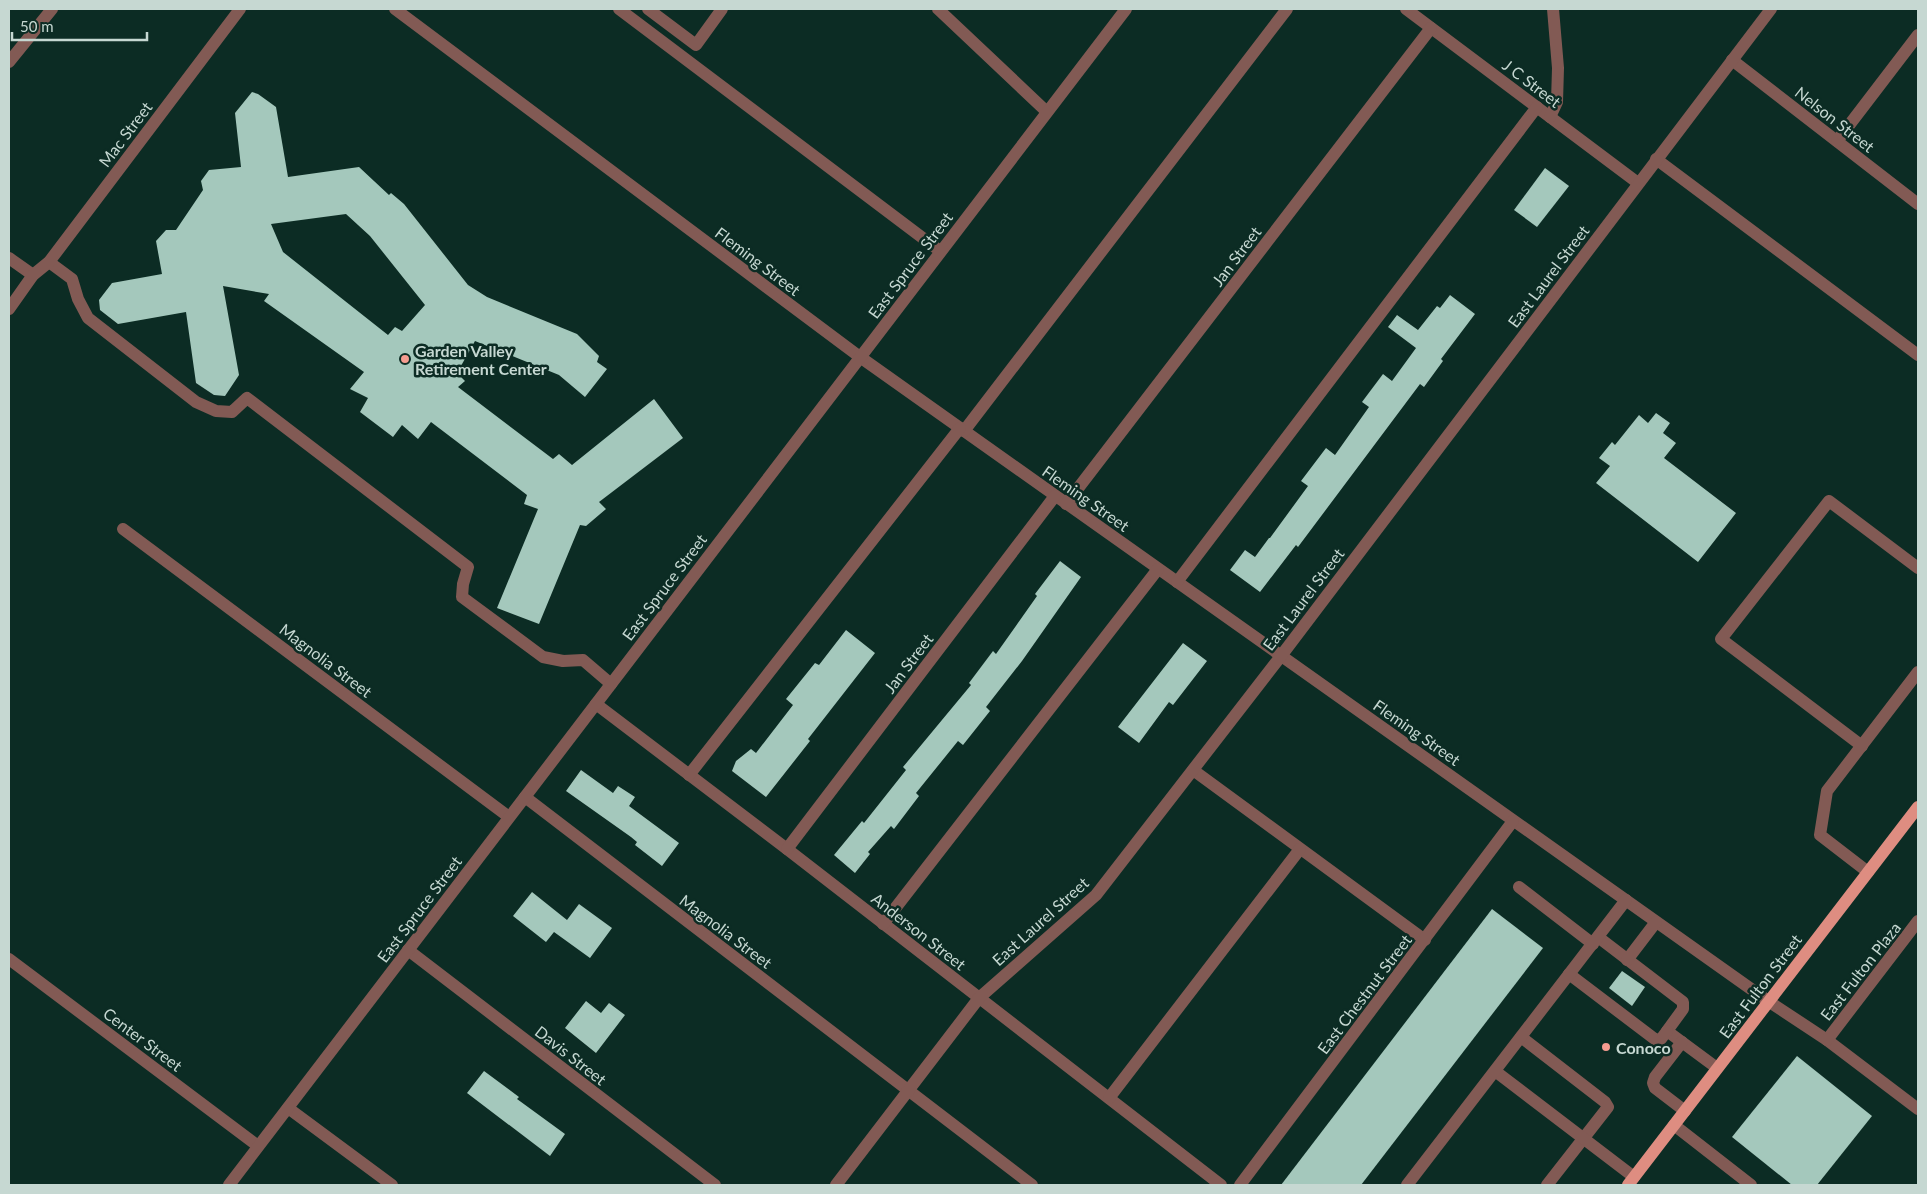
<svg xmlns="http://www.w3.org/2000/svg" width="1927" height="1194" font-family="Lato,sans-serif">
<rect width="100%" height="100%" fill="#0c2c24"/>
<!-- building -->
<g fill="#a4c8bc" fill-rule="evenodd">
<path d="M252,92L258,94L276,107L288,177L359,167L389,195L391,193L404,204L468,285L487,297L577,334L599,356L597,362L607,369L585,397L559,375L475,341L457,373L465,381L458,387L553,459L559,454L572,465L654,399L683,438L599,502L606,509L586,526L580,525L539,624L497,608L538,509L524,504L527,495L431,422L418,439L402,425L393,437L360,412L368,398L350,389L364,372L264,301L269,294L223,286L239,375L225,396L214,395L196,383L186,312L118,324L100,310L99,300L112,283L162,274L156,241L166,230H176L203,190L201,181L209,170L241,167L235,113ZM346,214L370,236L425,305L402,331L395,327L388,335L283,252L271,224Z"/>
<polygon points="1545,168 1569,186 1537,227 1514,210"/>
<polygon points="1450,295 1475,314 1441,359 1443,361 1424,387 1420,384 1298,547 1296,545 1260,592 1230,570 1245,550 1255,557 1269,538 1270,538 1308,486 1301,481 1326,448 1335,455 1369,407 1362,402 1383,374 1392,381 1416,348 1388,327 1397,315 1418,330 1437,306 1440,308"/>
<polygon points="1656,413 1670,423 1663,433 1676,443 1664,458 1736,513 1698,562 1596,483 1610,466 1599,458 1612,442 1615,445 1639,415 1648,423"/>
<polygon points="1060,561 1081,577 1022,661 986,707 990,711 963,745 958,741 916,793 919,796 894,829 891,826 868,852 870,854 855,873 834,855 862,821 864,823 906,770 903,767 971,685 969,683 993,651 996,654 1037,596 1035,594"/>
<polygon points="846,630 875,653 808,739 810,741 766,797 732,771 736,761 751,749 756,753 793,705 786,699 815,663 819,665"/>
<polygon points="1183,643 1207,661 1173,705 1169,702 1139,743 1118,727"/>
<polygon points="581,770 613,793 618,786 635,797 629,806 679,843 662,866 635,845 637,842 631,837 566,791"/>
<polygon points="532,892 567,920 579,904 612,928 590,958 554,932 546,942 513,916"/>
<polygon points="1492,909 1543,948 1361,1185 1281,1185"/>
<polygon points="1622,971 1645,987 1632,1006 1609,988"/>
<polygon points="586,1001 601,1013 609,1003 625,1015 596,1053 565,1028"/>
<polygon points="1797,1056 1872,1116 1817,1185 1792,1185 1732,1137"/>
<polygon points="484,1071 519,1097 517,1099 565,1134 550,1156 467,1093"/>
</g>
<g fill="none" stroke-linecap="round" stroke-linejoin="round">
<!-- minor -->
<g stroke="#825a54" stroke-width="12">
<polyline points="395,9 860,357 1768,1001 1827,1040 1918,1109"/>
<polyline points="619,9 940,251"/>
<polyline points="648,9 696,45 722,9"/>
<polyline points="938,9 1047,112"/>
<polyline points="1406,9 1638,183"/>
<polyline points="1732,60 1918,204"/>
<polyline points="9,62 52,9"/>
<polyline points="1550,117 1557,102 1558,68 1553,9"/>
<polyline points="1837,141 1918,35"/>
<polyline points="1656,159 1918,355"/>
<polyline points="9,258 33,275"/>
<polyline points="49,262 72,279 78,299 88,318 196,402 216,411 232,412 247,398 468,567 463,584 462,597 543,657 563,661 583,660 611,684"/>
<polyline points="9,309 33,275 49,262 240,9"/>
<polyline points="964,431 1287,9"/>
<polyline points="1066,504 1431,28"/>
<polyline points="123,529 509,817"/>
<polyline points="1177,582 1537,107"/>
<polyline points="596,704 787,849 1221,1185"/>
<polyline points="1862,746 1721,639 1829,501 1918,568"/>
<polyline points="1193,770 1425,940"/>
<polyline points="689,775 960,428"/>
<polyline points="525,797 1032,1185"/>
<polyline points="787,849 1055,496"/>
<polyline points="1868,872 1820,835 1827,791 1918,672"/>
<polyline points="1519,887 1593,944"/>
<polyline points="883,924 1158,569"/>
<polyline points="1598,937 1683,1002 1683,1009 1667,1031 1717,1068"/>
<polyline points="408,950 715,1185"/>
<polyline points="9,959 258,1146"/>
<polyline points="1627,960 1656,922"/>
<polyline points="1569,974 1656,1040 1661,1039 1667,1031"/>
<polyline points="1521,1037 1605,1102 1608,1107 1547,1185"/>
<polyline points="1827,1040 1918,921"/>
<polyline points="1682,1042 1655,1077 1653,1083 1655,1088 1685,1111"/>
<polyline points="1495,1071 1634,1177"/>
<polyline points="1109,1098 1300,849"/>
<polyline points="288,1108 392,1185"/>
<polyline points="1674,1125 1751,1185"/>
<polyline points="229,1185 1126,9"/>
<polyline points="836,1185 979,998 1096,895 1281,656 1771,9"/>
<polyline points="1240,1185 1513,821"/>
<polyline points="1407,1185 1626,900"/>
</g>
<!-- major -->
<polyline stroke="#de8d81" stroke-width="12" points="1628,1185 1918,807"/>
</g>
<!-- markers -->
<g fill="#f59c90" stroke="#0c2c24" stroke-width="2">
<circle cx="405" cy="359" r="5"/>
<circle cx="1606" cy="1047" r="5"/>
</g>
<g text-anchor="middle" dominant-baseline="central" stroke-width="5" stroke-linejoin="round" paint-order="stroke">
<!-- street labels -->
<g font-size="16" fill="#c6d8d2" stroke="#0c2c24">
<text transform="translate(1532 83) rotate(37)">J C Street</text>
<text transform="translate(1835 119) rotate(38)">Nelson Street</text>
<text transform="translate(125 134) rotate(-53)">Mac Street</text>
<text transform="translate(1236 256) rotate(-53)">Jan Street</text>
<text transform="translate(758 261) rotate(37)">Fleming Street</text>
<text transform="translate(910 265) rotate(-53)">East Spruce Street</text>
<text transform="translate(1548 276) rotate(-53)">East Laurel Street</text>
<text transform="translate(1086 498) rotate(35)">Fleming Street</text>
<text transform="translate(664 587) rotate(-53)">East Spruce Street</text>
<text transform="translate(1303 599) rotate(-53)">East Laurel Street</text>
<text transform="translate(326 660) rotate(37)">Magnolia Street</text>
<text transform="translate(908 663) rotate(-53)">Jan Street</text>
<text transform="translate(1417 732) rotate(35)">Fleming Street</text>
<text transform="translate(419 909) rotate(-53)">East Spruce Street</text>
<text transform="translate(1040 921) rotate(-42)">East Laurel Street</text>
<text transform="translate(726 931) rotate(37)">Magnolia Street</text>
<text transform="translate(919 931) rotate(38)">Anderson Street</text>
<text transform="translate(1860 971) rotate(-52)">East Fulton Plaza</text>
<text transform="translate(1760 986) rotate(-53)">East Fulton Street</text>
<text transform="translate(1364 994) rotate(-53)">East Chestnut Street</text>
<text transform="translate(143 1039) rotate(37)">Center Street</text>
<text transform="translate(571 1055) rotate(38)">Davis Street</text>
</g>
<!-- poi labels -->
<g font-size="16" font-weight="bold" fill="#c6d8d2" stroke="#0c2c24" text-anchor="start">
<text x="415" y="350">Garden Valley<tspan x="415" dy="18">Retirement Center</tspan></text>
<text x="1616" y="1047">Conoco</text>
</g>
</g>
<!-- border -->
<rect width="1927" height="1194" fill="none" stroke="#c6d8d2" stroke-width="20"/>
<!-- scale -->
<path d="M12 32v8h135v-8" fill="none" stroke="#c6d8d2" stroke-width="2.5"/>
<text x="20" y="32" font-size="15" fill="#c6d8d2" stroke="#0c2c24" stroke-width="4" paint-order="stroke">50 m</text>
</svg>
